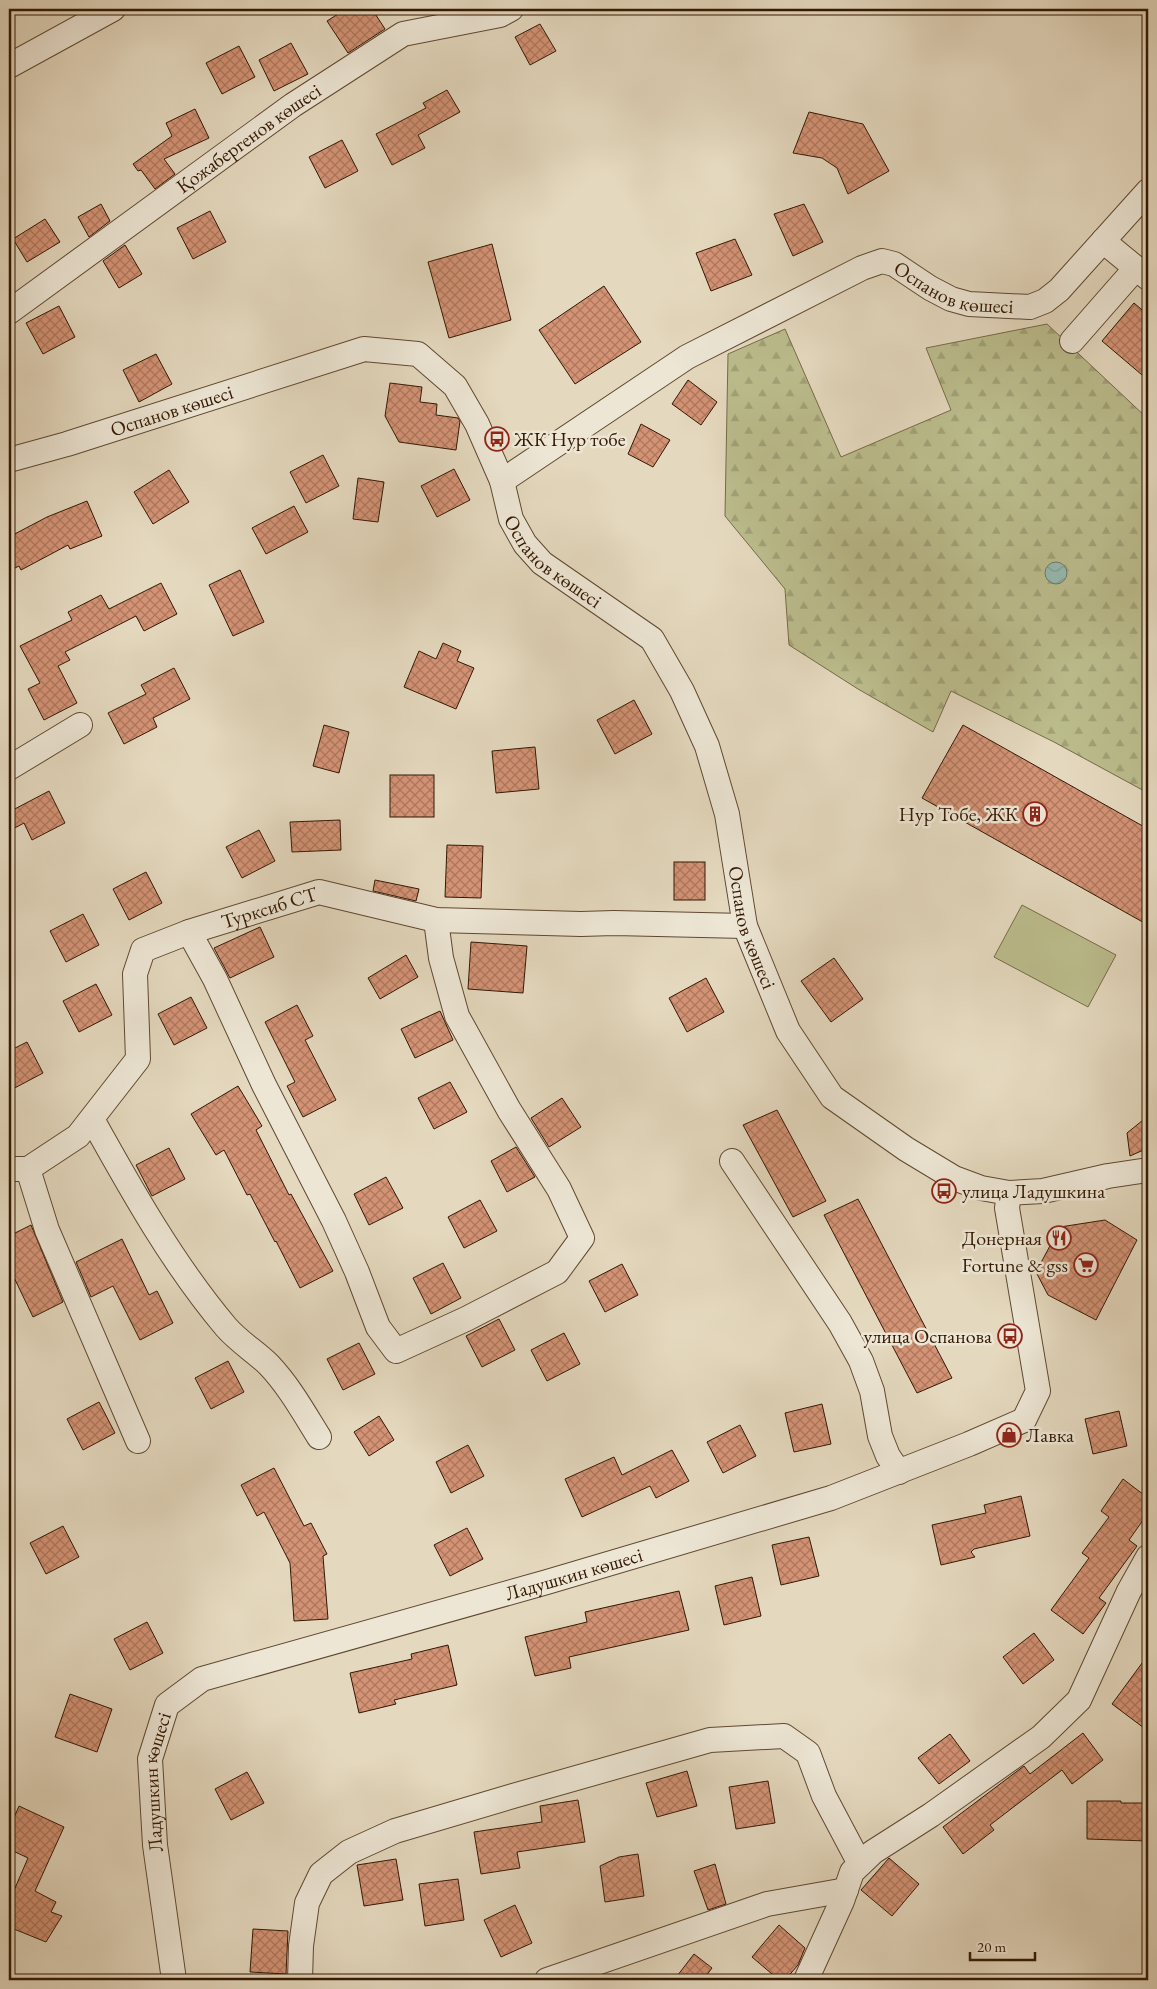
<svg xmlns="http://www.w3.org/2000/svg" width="1157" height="1989" font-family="'EB Garamond',serif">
<defs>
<pattern id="forest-firs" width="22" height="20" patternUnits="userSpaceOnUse" patternTransform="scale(1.25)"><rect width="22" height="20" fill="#bbbc8c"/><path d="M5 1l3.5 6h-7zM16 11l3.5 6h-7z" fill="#a1a177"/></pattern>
<pattern id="water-waves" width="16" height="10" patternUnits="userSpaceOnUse" patternTransform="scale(1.25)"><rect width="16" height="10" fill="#95bab0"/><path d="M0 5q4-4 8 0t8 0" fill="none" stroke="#819f96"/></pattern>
<pattern id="building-cross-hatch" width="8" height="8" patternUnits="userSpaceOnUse" patternTransform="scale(1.25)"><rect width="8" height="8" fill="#d49375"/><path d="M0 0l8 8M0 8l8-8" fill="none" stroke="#ad775e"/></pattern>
</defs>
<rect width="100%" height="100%" fill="#e4d8be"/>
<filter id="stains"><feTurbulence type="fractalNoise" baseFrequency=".004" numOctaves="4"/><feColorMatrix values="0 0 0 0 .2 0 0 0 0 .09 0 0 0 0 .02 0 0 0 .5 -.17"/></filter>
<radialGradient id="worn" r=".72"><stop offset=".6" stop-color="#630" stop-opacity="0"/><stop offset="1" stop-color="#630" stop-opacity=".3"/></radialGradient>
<!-- green -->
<polygon fill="#bbbc8c" stroke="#776a47" points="1022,905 1116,955 1088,1007 994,957"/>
<!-- forest -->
<polygon fill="url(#forest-firs)" stroke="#776a47" points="1047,324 1148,419 1148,793 1054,742 951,691 933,732 858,689 789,645 785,589 725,516 728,354 785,329 841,457 951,410 926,348"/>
<!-- water -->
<circle fill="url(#water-waves)" stroke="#6e796a" cx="1056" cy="573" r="11"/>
<!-- building -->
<g fill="url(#building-cross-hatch)" stroke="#331802">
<polygon points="346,9 372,9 385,29 348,53 327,21"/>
<polygon points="540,24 556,51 530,65 515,37"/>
<polygon points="291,43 308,74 274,91 259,60"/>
<polygon points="239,46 255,77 222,94 206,63"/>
<polygon points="447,90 460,112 418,135 425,148 392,165 376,134 426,108 423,103"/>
<polygon points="195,109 209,138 164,159 175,174 155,189 141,170 138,171 133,164 172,136 166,123"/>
<polygon points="809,112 863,124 889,171 848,194 837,168 822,158 793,153"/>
<polygon points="342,140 358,171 325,188 309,157"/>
<polygon points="101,204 110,221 89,237 78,217"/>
<polygon points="804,204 823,242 793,256 774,214"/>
<polygon points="210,211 226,242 193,259 177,228"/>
<polygon points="45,219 60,242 27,262 13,239"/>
<polygon points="735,239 752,275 711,291 696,253"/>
<polygon points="492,244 511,320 449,338 428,262"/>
<polygon points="125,245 142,274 119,288 103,261"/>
<polygon points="604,286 641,342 575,384 539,330"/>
<polygon points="1134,303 1148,315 1148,380 1102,341"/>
<polygon points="59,306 75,337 43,354 26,323"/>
<polygon points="156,354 172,384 139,402 123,370"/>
<polygon points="688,380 717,402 701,425 672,404"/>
<polygon points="390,383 422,387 420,402 437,404 436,415 458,418 460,421 456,450 399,442 385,416"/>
<polygon points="641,424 670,440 653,467 628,454"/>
<polygon points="323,455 339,486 306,503 290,472"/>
<polygon points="454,469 470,500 437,517 421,486"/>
<polygon points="169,470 189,502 153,524 134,492"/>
<polygon points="358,478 384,482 378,522 353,519"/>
<polygon points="87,501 102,536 70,549 68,545 21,570 19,566 9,571 9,537 47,517"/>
<polygon points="294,506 308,532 266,554 252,528"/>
<polygon points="240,570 264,622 233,636 209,585"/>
<polygon points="161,583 177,614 144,631 136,616 65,652 70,660 58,666 77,703 44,720 28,689 40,683 20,646 72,620 68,612 101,595 109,609"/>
<polygon points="443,643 461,651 457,661 474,668 456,709 404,687 419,651 436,659"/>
<polygon points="174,668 190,699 153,718 157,727 124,744 108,713 146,694 141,685"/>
<polygon points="634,700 652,734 615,754 597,720"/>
<polygon points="324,725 349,732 339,773 313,766"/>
<polygon points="963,725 1148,829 1148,925 922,798"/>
<polygon points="535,747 539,789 496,793 492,751"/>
<rect x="390" y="775" width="44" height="42"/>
<polygon points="49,791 65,823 32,840 24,823 9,831 9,812"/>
<polygon points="340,820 341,850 292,852 290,822"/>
<polygon points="259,830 275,861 242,878 226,847"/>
<polygon points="447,845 483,846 481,898 445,897"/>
<rect x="674" y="862" width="31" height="38"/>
<polygon points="146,872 162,903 129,920 113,889"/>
<polygon points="375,880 419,889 416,901 373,891"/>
<polygon points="83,914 99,945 66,962 50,931"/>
<polygon points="260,927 274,957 230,978 214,948"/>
<polygon points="471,942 527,946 523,993 468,989"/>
<polygon points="406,955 418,977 380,999 368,978"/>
<polygon points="834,958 863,999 831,1022 801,981"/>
<polygon points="706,978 724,1012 687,1032 669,998"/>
<polygon points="96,984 112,1015 79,1032 63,1001"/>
<polygon points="191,997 207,1028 174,1045 158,1014"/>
<polygon points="297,1005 313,1036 305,1040 336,1100 303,1117 287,1086 295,1082 265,1022"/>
<polygon points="440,1011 453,1040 415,1058 401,1029"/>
<polygon points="27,1042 43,1073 9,1091 9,1051"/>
<polygon points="450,1082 467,1112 434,1129 418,1098"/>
<polygon points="238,1086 262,1126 256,1130 289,1195 291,1194 333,1271 300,1288 276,1241 275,1242 250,1194 247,1195 224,1150 216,1155 191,1114"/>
<polygon points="562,1098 581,1127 549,1147 531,1118"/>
<polygon points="777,1110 826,1201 793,1217 743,1125"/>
<polygon points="1148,1116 1148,1148 1130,1156 1127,1133"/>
<polygon points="516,1147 535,1177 507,1192 491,1161"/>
<polygon points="169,1148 185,1179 152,1196 136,1165"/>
<polygon points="386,1177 403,1208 369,1225 354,1194"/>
<polygon points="858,1199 952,1378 917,1393 824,1215"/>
<polygon points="480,1200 497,1231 464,1248 448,1217"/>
<polygon points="1105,1220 1137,1240 1096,1320 1048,1295 1036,1272 1060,1227"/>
<polygon points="31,1225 63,1302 33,1317 9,1267 9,1236"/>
<polygon points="122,1239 149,1295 157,1291 173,1323 140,1340 113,1286 91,1297 76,1262"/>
<polygon points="443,1263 461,1298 431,1314 413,1278"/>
<polygon points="622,1264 638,1295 605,1312 589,1281"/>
<polygon points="499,1319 515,1350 482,1367 466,1336"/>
<polygon points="564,1333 580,1364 547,1381 531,1350"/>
<polygon points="359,1343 375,1374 343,1390 327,1359"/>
<polygon points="228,1361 244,1392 211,1409 195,1378"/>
<polygon points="99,1402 115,1433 83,1450 67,1419"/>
<polygon points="822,1404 831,1444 794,1452 785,1413"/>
<polygon points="1119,1411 1127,1446 1093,1454 1085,1419"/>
<polygon points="379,1416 394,1440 369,1456 354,1432"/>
<polygon points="740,1425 756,1456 723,1473 707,1442"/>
<polygon points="468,1445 484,1476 451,1493 436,1462"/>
<polygon points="672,1450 689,1481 656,1498 650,1486 582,1517 565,1479 614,1457 622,1475"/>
<polygon points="274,1468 304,1526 311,1523 327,1554 323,1556 328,1619 294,1621 290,1563 264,1512 257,1516 241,1485"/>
<polygon points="1123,1479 1148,1498 1148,1513 1129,1540 1137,1546 1099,1598 1106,1603 1083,1634 1051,1610 1089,1558 1082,1553 1109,1517 1101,1511"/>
<polygon points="1021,1496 1030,1536 974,1549 971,1552 975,1557 941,1565 932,1525 986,1513 984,1505"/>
<polygon points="63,1526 79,1557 46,1574 30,1543"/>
<polygon points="467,1528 483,1559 450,1576 434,1545"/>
<polygon points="809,1537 819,1576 781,1585 772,1545"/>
<polygon points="752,1577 761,1616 724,1625 715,1586"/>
<polygon points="679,1591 689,1630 569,1657 571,1668 535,1676 525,1637 587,1622 585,1612"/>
<polygon points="147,1622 163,1653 130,1670 114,1639"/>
<polygon points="1034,1633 1054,1660 1023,1684 1003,1657"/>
<polygon points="448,1645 457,1685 394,1700 396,1704 359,1713 350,1673 412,1659 411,1654"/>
<polygon points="1148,1655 1148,1731 1112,1704"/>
<polygon points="70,1694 112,1709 97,1752 55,1737"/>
<polygon points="1083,1733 1103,1760 1072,1784 1062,1770 990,1825 994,1830 963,1854 943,1827 1024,1766 1030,1774"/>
<polygon points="950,1734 970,1761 939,1784 918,1758"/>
<polygon points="687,1771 697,1806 657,1817 646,1783"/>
<polygon points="247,1772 264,1803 231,1820 215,1789"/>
<polygon points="768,1781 775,1823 736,1829 729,1787"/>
<polygon points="578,1800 585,1842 517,1852 520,1868 481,1874 474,1832 542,1822 540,1806"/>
<polygon points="1087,1801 1121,1801 1121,1803 1148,1803 1148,1841 1087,1839"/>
<polygon points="19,1806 64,1827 35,1891 56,1902 51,1912 62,1916 46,1942 9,1927 9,1902 28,1858 9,1849 9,1829"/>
<polygon points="638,1854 644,1896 605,1902 600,1866 619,1857"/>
<polygon points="889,1858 919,1884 892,1916 861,1890"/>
<polygon points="396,1859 403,1900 364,1906 357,1865"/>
<polygon points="715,1864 726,1904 708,1910 694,1871"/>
<polygon points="458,1879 464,1920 425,1926 419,1884"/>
<polygon points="515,1905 532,1943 501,1957 484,1920"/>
<polygon points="779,1925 805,1948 798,1965 785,1980 779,1980 752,1957"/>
<polygon points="253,1929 288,1931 286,1974 250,1972"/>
<polygon points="694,1954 712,1968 703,1980 674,1980"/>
</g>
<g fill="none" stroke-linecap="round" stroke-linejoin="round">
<!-- minor casing -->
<g stroke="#5f4831" stroke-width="26">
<g id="minor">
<polyline points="9,66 113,9"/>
<polyline points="1103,241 1148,278"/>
<path id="s1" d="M9,312L293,105L403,34L500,15L511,9"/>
<polyline points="1072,341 1136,268"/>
<path id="s2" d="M9,460L67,444L364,349L418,354L455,386L477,424L502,481L511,519L525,544L542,563L652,639L682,691L707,746L727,814L745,926L788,1031L832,1097L906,1149L954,1178L981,1188L1009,1193L1043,1191L1108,1176L1148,1170"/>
<path id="s3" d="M502,481L687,357L862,268L882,261L894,264L930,288L951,299L969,304L1030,307L1045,301L1059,290L1148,191"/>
<polyline points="9,768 80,725"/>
<polyline points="189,932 215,979 264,1085 334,1221 357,1272 378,1327 396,1351 466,1319 557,1272 582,1238 559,1189 509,1110 457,1016 441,958 436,920"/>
<path d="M92,1119C132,1191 173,1264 226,1327C239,1342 256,1352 269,1365C289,1386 304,1413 319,1437"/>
<polyline points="732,1161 840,1323 861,1361 872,1391 880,1436 888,1456 899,1472"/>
<path id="s4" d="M9,1169H28L78,1136L138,1059L135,974L143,950L189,932L319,892L436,920L581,924L614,923L745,926"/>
<polyline points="28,1169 47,1230 138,1441"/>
<path id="s5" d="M174,1980L155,1845L150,1759L167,1705L202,1679L547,1582L831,1498L969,1444L1024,1420L1038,1391L1007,1208L1009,1193"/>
<polyline points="300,1980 301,1946 307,1903 321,1874 349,1852 395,1831 513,1796 710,1740 784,1736 808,1753 824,1796 860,1864"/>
<polyline points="547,1980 767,1904 846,1890"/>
<polyline points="806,1980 842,1901 852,1872 873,1852 931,1815 1041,1737 1079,1700 1129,1591 1148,1557"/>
</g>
</g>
<!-- minor -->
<use href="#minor" stroke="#ede6d5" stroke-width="24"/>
</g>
<!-- icons -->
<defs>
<g id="bus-ring" transform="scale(1.25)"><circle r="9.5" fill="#ede6d5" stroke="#8f2418" stroke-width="1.5"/><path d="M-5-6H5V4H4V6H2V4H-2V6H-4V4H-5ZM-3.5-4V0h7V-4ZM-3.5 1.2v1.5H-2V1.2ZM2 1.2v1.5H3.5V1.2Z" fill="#8f2418"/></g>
<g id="building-ring" transform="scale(1.25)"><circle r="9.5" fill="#ede6d5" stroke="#8f2418" stroke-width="1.5"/><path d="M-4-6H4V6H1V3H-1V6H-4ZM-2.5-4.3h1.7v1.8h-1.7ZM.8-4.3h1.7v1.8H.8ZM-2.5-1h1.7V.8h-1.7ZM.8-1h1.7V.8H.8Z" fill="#8f2418"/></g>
<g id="restaurant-ring" transform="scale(1.25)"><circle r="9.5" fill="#ede6d5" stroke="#8f2418" stroke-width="1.5"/><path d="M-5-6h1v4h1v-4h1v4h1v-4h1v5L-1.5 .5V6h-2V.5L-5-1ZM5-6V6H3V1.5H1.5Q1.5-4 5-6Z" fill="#8f2418"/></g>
<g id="supermarket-ring" transform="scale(1.25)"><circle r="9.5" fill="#ede6d5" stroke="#8f2418" stroke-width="1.5"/><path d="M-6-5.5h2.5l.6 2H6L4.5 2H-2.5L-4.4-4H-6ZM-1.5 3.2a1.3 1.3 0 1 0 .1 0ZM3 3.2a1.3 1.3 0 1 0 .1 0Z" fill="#8f2418"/></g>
<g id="shop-ring" transform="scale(1.25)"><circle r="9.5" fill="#ede6d5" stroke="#8f2418" stroke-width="1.5"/><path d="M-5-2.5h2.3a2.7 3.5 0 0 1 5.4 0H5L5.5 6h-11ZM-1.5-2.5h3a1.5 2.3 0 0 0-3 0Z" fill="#8f2418"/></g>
</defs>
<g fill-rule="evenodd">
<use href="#bus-ring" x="497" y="439"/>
<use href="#building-ring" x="1035" y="814"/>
<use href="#bus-ring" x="944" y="1191"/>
<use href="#restaurant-ring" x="1059" y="1238"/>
<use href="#supermarket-ring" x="1086" y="1265"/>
<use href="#bus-ring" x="1010" y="1336"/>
<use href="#shop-ring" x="1009" y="1435"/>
</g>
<g text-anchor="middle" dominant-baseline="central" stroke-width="5" stroke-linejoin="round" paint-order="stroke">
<!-- street labels -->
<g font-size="20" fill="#331802" stroke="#ede6d5">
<text stroke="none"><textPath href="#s1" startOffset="296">Қожабергенов көшесі</textPath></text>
<text stroke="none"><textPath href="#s3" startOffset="519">Оспанов көшесі</textPath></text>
<text stroke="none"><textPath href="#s2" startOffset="170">Оспанов көшесі</textPath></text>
<text stroke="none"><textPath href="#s2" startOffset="681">Оспанов көшесі</textPath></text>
<text stroke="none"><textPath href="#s4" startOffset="420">Турксиб СТ</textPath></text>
<text stroke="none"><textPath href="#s2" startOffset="1116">Оспанов көшесі</textPath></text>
<text stroke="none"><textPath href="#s5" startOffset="709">Ладушкин көшесі</textPath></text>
<text stroke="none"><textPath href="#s5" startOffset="200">Ладушкин көшесі</textPath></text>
</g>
<!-- poi labels -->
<g font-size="20" fill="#331802" stroke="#ede6d5" text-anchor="end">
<text x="514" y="439" text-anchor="start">ЖК Нур тобе</text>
<text x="1018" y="814">Нур Тобе, ЖК</text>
<text x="962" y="1191" text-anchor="start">улица Ладушкина</text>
<text x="1042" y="1238">Донерная</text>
<text x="1068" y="1265">Fortune &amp; gss</text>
<text x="992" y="1336">улица Оспанова</text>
<text x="1026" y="1435" text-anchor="start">Лавка</text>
</g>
</g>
<!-- margin -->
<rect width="1157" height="1989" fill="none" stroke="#e4d8be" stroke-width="30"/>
<rect x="10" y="10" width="1137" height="1969" fill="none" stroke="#331802" stroke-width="2.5"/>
<rect x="15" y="15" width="1127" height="1959" fill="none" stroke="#331802"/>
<!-- scale -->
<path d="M970 1952v8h65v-8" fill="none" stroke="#331802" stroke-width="2.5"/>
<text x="977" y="1952" font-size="15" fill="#331802" stroke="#ede6d5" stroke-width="4" paint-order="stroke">20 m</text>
<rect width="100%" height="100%" filter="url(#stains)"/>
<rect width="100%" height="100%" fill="url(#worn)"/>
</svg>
